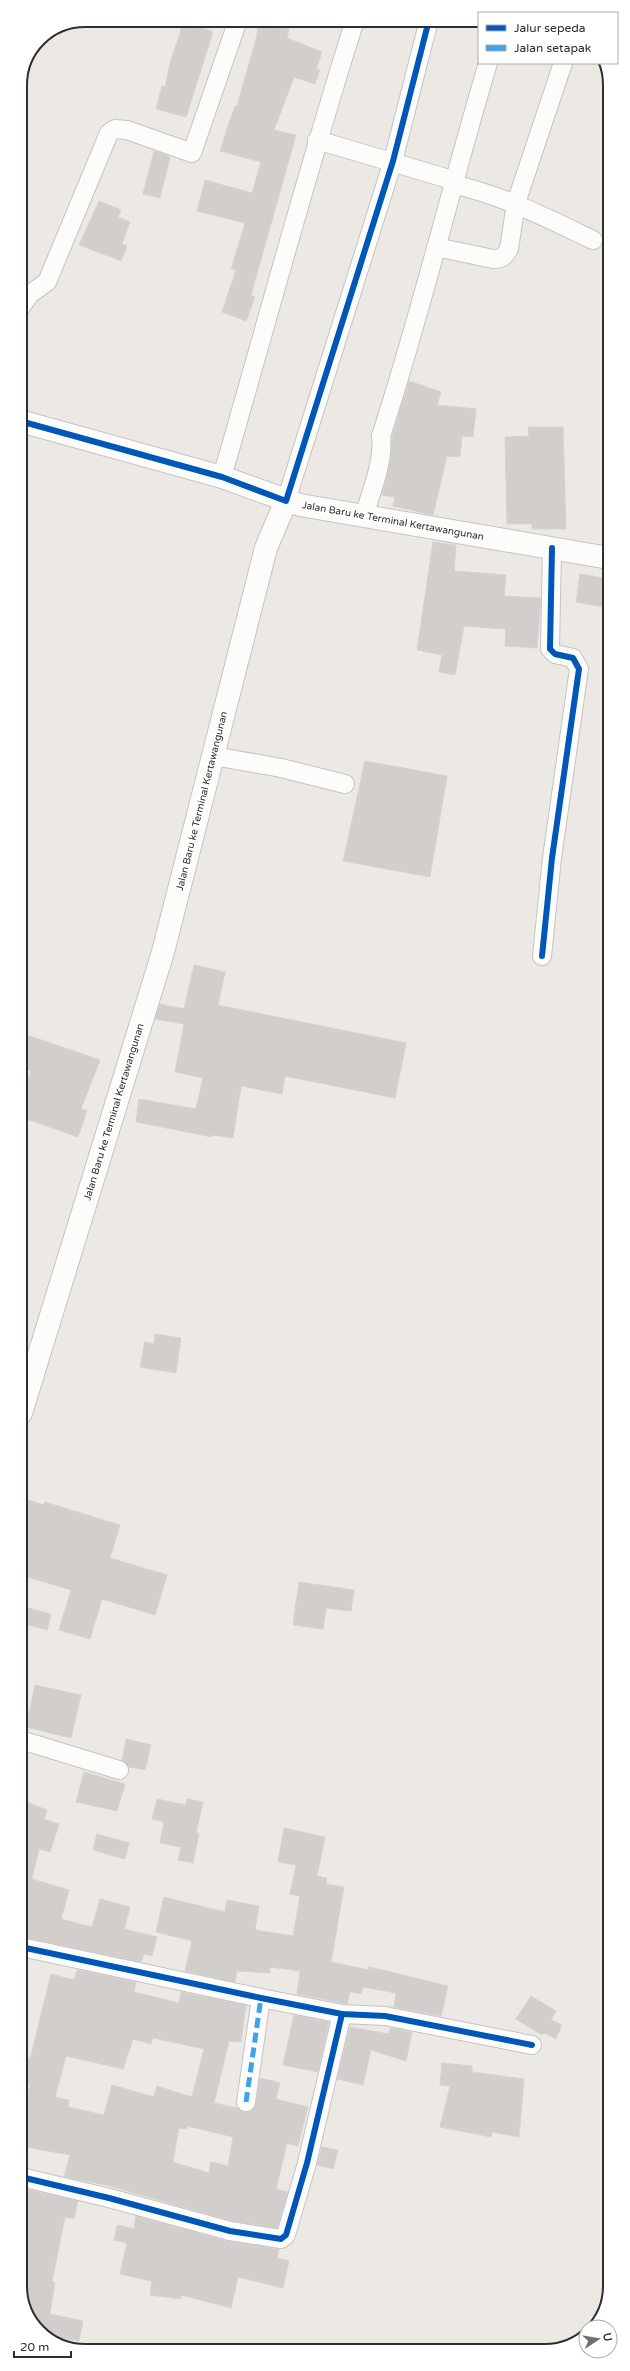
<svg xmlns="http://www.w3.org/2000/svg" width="630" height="2371" font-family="'Varela Round',sans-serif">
<rect width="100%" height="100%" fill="#ece8e4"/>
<!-- building -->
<g fill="#d1cecb" stroke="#d7d4d0" fill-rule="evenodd">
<polygon points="184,21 213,32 186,117 156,109 162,86 165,87 170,63"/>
<polygon points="259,22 289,29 287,38 322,52 316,69 320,70 315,84 294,77 274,130 296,135 251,295 255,297 246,321 222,312 236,270 231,269 245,223 197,211 205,180 252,193 261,162 220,151 228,126 235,106 237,106 256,39"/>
<polygon points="154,151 170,157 160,198 143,194"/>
<polygon points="99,201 121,210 118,217 130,222 122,244 127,246 121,261 79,245"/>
<polygon points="409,381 441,392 437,405 476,409 473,437 462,436 460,457 447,456 433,515 393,506 395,497 382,495 391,458 392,437"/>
<polygon points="528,427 563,427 566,529 532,529 532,524 507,524 505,437 529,436"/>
<polygon points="433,542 456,545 454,571 506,575 504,596 541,598 537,648 505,646 506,629 464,626 455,675 439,672 442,655 417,650"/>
<polygon points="580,574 609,579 605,607 576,602"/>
<polygon points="365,761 447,776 430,877 343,861"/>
<polygon points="194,965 225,972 218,1005 406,1043 395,1098 285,1076 282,1094 241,1086 233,1138 212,1135 212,1137 136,1122 139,1099 196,1109 203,1078 175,1072 184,1024 155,1019 160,1004 184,1009"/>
<polygon points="21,1033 100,1060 81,1109 87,1111 78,1137 21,1117 21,1102 31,1071 21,1067"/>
<polygon points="155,1334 181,1338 176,1373 140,1367 145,1342 154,1344"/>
<polygon points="21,1498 44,1505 45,1502 120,1525 110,1558 167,1575 155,1615 102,1599 90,1639 59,1630 71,1590 21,1575"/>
<polygon points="299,1582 354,1590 351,1611 326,1608 323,1629 293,1625"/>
<polygon points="21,1606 51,1614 47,1630 21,1623"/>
<polygon points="35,1685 81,1695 71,1738 26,1727"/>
<polygon points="126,1739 151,1745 145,1770 129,1767 122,1760"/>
<polygon points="84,1772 125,1784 117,1811 76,1802"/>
<polygon points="157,1799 186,1805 187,1799 203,1802 196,1833 199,1833 193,1863 178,1860 181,1847 160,1843 164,1822 152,1819"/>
<polygon points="21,1800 47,1810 44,1819 59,1824 50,1852 39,1849 32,1879 69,1890 61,1919 92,1927 100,1899 130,1907 124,1929 157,1937 152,1956 144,1954 141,1962 21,1937"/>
<polygon points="284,1828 325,1837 317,1876 327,1878 326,1884 344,1887 331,1962 369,1970 369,1967 383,1970 448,1986 441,2016 394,2007 396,1993 363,1987 361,1994 350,1992 347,2004 297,1994 300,1971 270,1967 270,1973 237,1971 235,1982 185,1971 192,1941 156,1932 164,1897 225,1912 227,1900 259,1906 255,1930 293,1936 300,1896 290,1894 296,1865 278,1862"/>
<polygon points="97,1834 129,1843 125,1859 93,1850"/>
<path d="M77,1970L136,1982L134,1992L179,2003L181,1992L246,2005L241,2042L229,2041L214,2103L238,2108L244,2112H250L256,2104L260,2078L280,2083L276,2099L308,2107L298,2146L287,2143L276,2189L288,2192L277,2228L232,2221L106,2185L64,2177L70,2155L21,2146V2117H23L30,2084L21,2082V2057L30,2059L51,1974L74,1980ZM153,2038L204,2049L192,2097L157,2086L154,2097L112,2085L104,2115L68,2107L69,2100L55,2097L66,2056L123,2069L133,2039L151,2044ZM187,2126L233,2137L228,2166L211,2162L209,2173L173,2162L179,2128L187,2129Z"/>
<polygon points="531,1996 556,2011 551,2020 562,2025 556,2039 544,2033 542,2035 516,2019"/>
<polygon points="294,2015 329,2022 318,2072 283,2065"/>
<polygon points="350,2027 389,2034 390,2028 412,2032 406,2061 371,2050 363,2085 337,2079"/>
<polygon points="442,2063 472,2066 472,2072 524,2079 519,2137 492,2132 491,2137 440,2127 450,2086 440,2085"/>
<polygon points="322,2147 338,2150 333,2169 317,2165"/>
<polygon points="21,2188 78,2201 74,2219 65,2217 52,2282 55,2282 50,2314 83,2321 79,2341 42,2335 21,2299"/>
<polygon points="136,2216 227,2241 279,2249 277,2258 289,2261 283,2288 238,2277 231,2308 181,2295 181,2299 150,2295 152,2281 120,2274 127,2243 114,2240 117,2225 134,2229"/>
</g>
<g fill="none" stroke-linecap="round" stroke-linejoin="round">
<!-- street casing -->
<g stroke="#c5c4c5" stroke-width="20">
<g id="street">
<path d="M317,140L449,179L452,184C502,195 547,218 593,240"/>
<path d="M436,247L493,259C502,259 504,257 509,249L516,203L563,63"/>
<polyline points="20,308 30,294 47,282 109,133 115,129 127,130 192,153 238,20"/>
<path d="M222,477C266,325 307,171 355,20"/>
<polyline points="286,501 393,161 429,20"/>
<path d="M364,516C371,492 384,462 381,436C421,313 451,187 488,63"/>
<polyline points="214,756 281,768 345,784"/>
<polyline points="542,956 552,858 579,669 573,658 555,654 550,649 552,548"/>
<polyline points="21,1740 119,1770"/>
<polyline points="21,1947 261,1998 342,2014 385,2016 532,2045"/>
<polyline points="246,2102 261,1998"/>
<polyline points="21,2177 109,2198 230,2231 281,2239 286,2235 307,2163 342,2014"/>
</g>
</g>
<!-- secondary casing -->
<g stroke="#c5c4c5" stroke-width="24">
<g id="secondary">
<polyline points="20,421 222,477 300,505 609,558"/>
<polyline points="21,1413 163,952 266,548 286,501"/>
</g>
</g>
<!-- street -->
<use href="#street" stroke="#fcfcfb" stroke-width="18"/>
<!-- secondary -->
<use href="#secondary" stroke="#fcfcfb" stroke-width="22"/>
<!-- quiet -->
<polyline stroke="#3ea3eb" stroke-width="5" stroke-dasharray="10 5" stroke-linecap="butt" points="246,2102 261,1998"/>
<!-- cycleway casing -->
<g stroke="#fff" stroke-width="8">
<g id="cycleway">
<polyline points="20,421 222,477 286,501 393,161 429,20"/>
<polyline points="542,956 552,858 579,669 573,658 555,654 550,649 552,548"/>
<polyline points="21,1947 261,1998 342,2014 385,2016 532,2045"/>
<polyline points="21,2177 109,2198 230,2231 281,2239 286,2235 307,2163 342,2014"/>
</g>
</g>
<!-- cycleway -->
<use href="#cycleway" stroke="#0057b8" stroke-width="6"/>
</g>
<g text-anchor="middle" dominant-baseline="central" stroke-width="3.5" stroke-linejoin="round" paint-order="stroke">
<!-- street labels -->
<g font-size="10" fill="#2e2e2e" stroke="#fff">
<text transform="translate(393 521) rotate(10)">Jalan Baru ke Terminal Kertawangunan</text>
<text transform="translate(202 801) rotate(-76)">Jalan Baru ke Terminal Kertawangunan</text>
<text transform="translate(114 1112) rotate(-73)">Jalan Baru ke Terminal Kertawangunan</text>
</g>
</g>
<!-- crop -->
<path d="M0 0H630V2371H0ZM85 27H545A58 58 0 0 1 603 85V2286A58 58 0 0 1 545 2344H85A58 58 0 0 1 27 2286V85A58 58 0 0 1 85 27Z" fill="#fff" fill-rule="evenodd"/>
<path fill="none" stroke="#2e2e2e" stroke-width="2" d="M85 27H545A58 58 0 0 1 603 85V2286A58 58 0 0 1 545 2344H85A58 58 0 0 1 27 2286V85A58 58 0 0 1 85 27Z"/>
<!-- legend -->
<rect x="478" y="12" width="140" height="52" fill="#ffffff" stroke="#ababab"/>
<rect x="486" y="25" width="20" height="6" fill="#0057b8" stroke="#ababab"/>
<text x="514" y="32" font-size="12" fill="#2e2e2e">Jalur sepeda</text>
<rect x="486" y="45" width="20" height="6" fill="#3ea3eb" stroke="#ababab"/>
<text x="514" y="52" font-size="12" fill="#2e2e2e">Jalan setapak</text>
<!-- north arrow -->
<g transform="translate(598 2339) rotate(78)"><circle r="19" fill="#ffffff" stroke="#ababab"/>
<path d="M0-3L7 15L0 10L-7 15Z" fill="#706f6e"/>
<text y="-6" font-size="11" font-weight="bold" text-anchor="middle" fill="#2e2e2e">U</text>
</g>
<!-- scale -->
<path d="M14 2351v6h57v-6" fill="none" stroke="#2e2e2e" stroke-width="2"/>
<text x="20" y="2351" font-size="12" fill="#2e2e2e" stroke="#ffffff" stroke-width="3" paint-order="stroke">20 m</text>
</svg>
